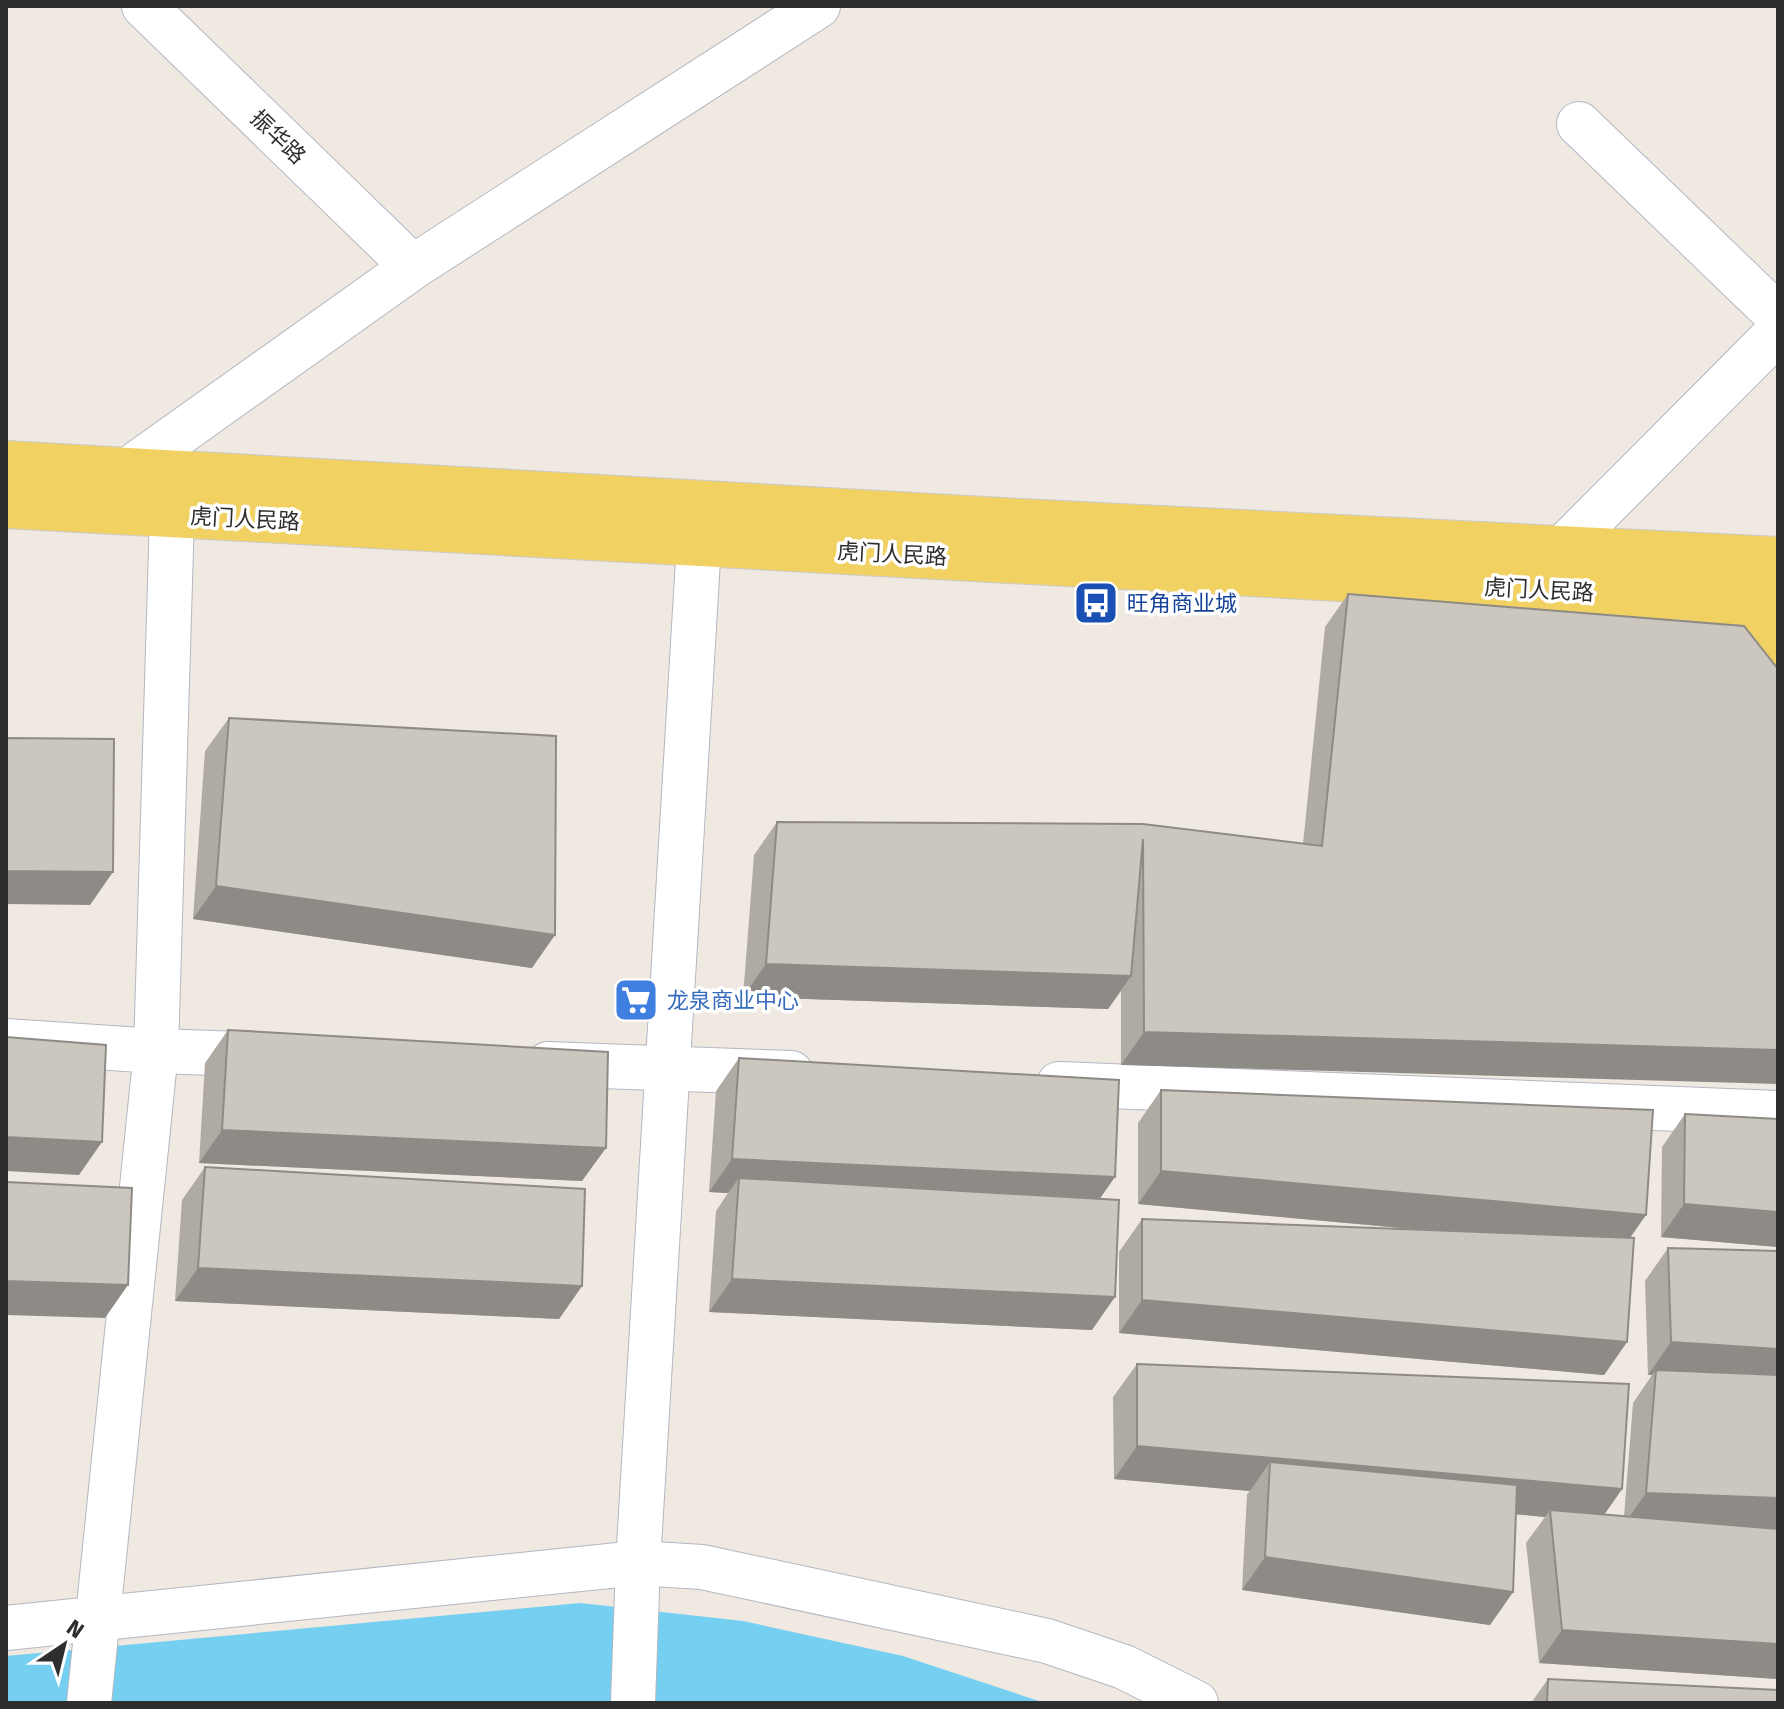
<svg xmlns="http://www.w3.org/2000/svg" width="1784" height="1709" font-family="'Fira Sans','Noto Sans SC',sans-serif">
<rect width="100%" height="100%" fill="#efe9e1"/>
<!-- water -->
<polygon fill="#75cff0" points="580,1603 743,1621 903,1656 1045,1703 6,1703 6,1656"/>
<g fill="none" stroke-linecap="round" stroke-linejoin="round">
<!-- minor casing -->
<g stroke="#b4b7c1" stroke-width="46">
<g id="minor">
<polyline points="144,6 413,267"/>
<polyline points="1579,124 1778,316"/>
<polyline points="128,470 413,267 818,6"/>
<polyline points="1562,549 1778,332"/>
<polyline points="6,1041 156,1051 271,1055"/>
<polyline points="548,1064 791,1073"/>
<polyline points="1059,1084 1778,1113"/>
<polyline points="6,1628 638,1563 702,1567 1047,1641 1124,1667 1196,1703"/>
<polyline points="89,1703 156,1051 172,515"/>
<polyline points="633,1703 638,1563 699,543"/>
</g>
</g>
<!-- major casing -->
<g stroke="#c9c9c9" stroke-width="46">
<g id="major">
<polyline points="6,463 1002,520 1778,559"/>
<polyline points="6,506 1778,603"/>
<polyline points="1704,603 1778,644"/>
</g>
</g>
<!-- minor -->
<use href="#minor" stroke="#fff" stroke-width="44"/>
<!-- major -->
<use href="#major" stroke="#f2d163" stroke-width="44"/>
</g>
<!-- wall -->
<g fill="#afaba4">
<polygon points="1348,594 1778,669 1121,1065 1121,991 1108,1009 743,997 754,855 777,822 1303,844 1325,627"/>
<polygon points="229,718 532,968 193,919 205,751"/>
<polygon points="228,1030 582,1181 199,1163 205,1063"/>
<polygon points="739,1058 1100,1199 1092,1330 709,1312 716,1211 728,1193 709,1192 716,1091"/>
<polygon points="1161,1090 1630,1238 1627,1342 1604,1375 1119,1333 1119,1252 1142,1219 1422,1230 1138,1204 1138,1123"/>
<polygon points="1685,1114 1778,1119 1778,1247 1661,1237 1662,1147"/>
<polygon points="205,1167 582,1286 559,1319 175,1301 182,1200"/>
<polygon points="1668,1248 1778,1679 1539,1663 1526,1543 1545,1517 1516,1514 1513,1592 1490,1625 1242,1590 1247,1494 1250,1491 1114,1479 1113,1397 1137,1364 1622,1489 1604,1515 1624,1516 1633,1403 1652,1375 1648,1375 1645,1281"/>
<polygon points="1548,1679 1778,1703 1531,1703"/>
</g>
<!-- shaded-wall -->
<g fill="#8e8b86">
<polygon points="6,871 113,872 90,905 6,904"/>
<polygon points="216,886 555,935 532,968 193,919"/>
<polygon points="766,964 1131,976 1108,1009 743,997"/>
<polygon points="1144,1032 1778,1050 1778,1084 1121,1065"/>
<polygon points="222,1130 606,1148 582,1181 199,1163"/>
<polygon points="6,1137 102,1142 79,1175 6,1171"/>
<polygon points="732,1159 1115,1177 1092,1210 739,1178 728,1193 709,1192"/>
<polygon points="1161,1171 1646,1215 1623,1248 1138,1204"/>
<polygon points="1684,1204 1778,1212 1778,1247 1661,1237"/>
<polygon points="198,1268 582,1286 559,1319 175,1301"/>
<polygon points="732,1279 1115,1297 1092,1330 709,1312"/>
<polygon points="6,1281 128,1285 105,1318 6,1315"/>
<polygon points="1142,1300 1627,1342 1604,1375 1119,1333"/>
<polygon points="1671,1342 1778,1349 1778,1384 1656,1370 1652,1375 1648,1375"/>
<polygon points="1137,1446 1622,1489 1599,1522 1550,1510 1545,1517 1269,1492 1270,1462 1250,1491 1114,1479"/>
<polygon points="1646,1493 1778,1498 1778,1531 1623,1526"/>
<polygon points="1265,1557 1513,1592 1490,1625 1242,1590"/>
<polygon points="1562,1630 1778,1644 1778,1679 1539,1663"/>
</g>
<!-- building -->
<g fill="#cbc7bf" stroke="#8e8b86" stroke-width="2">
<polygon points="1348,594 1744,626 1778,669 1778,1050 1144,1032 1143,839 1131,976 766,964 777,822 1143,824 1322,846"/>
<polygon points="229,718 556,736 555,935 216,886"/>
<polygon points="6,738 114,739 113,872 6,871"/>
<polygon points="228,1030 608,1052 606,1148 222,1130"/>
<polygon points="6,1037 106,1045 102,1142 6,1137"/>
<polygon points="739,1058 1119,1080 1115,1177 732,1159"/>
<polygon points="1161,1090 1653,1110 1646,1215 1161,1171"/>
<polygon points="1685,1114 1778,1119 1778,1212 1684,1204"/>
<polygon points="205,1167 585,1189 582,1286 198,1268"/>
<polygon points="739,1178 1119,1200 1115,1297 732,1279"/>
<polygon points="6,1182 132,1188 128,1285 6,1281"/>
<polygon points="1142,1219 1634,1238 1627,1342 1142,1300"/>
<polygon points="1668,1248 1778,1251 1778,1349 1671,1342"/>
<polygon points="1137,1364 1629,1384 1622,1489 1137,1446"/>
<polygon points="1656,1370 1778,1375 1778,1498 1646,1493"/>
<polygon points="1270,1462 1517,1485 1513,1592 1265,1557"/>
<polygon points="1550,1510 1778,1529 1778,1644 1562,1630"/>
<polygon points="1548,1679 1778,1690 1778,1703 1547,1703"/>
</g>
<!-- icons -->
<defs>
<g id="bus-square" transform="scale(2.3)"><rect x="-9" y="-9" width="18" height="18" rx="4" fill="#1a4fb4" stroke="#fff"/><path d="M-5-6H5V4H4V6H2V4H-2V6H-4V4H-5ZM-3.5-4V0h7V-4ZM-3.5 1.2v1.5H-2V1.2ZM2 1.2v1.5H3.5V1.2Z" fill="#fff"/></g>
<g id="supermarket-square" transform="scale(2.3)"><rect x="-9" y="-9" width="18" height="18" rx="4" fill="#3f7fe0" stroke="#fff"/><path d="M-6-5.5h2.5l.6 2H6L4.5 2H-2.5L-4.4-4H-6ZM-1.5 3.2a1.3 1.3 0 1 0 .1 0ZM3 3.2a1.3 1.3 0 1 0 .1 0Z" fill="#fff"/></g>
</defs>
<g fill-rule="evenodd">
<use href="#bus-square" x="1096" y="603"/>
<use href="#supermarket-square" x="636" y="1000"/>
</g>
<g text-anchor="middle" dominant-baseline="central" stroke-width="7" stroke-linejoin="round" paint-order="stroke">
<!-- street labels -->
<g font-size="22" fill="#2e2e2e" stroke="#fff">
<text transform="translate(278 137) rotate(44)">振华路</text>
<text transform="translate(245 519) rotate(3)">虎门人民路</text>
<text transform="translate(892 554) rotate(3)">虎门人民路</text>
<text transform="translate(1539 590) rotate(3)">虎门人民路</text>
</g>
<!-- transit labels -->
<g font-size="22" fill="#164399" stroke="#fff" text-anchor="start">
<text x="1127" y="603">旺角商业城</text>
</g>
<!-- shop labels -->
<g font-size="22" fill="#366cbe" stroke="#fff" text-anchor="start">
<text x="667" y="1000">龙泉商业中心</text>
</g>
</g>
<!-- border -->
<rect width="1784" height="1709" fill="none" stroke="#2e2e2e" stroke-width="16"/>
<!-- north arrow -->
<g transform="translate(64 1645) rotate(35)" stroke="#ffffff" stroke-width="6" paint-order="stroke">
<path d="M0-6L14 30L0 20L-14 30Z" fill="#2e2e2e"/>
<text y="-12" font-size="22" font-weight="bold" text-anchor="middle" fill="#2e2e2e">N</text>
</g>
</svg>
